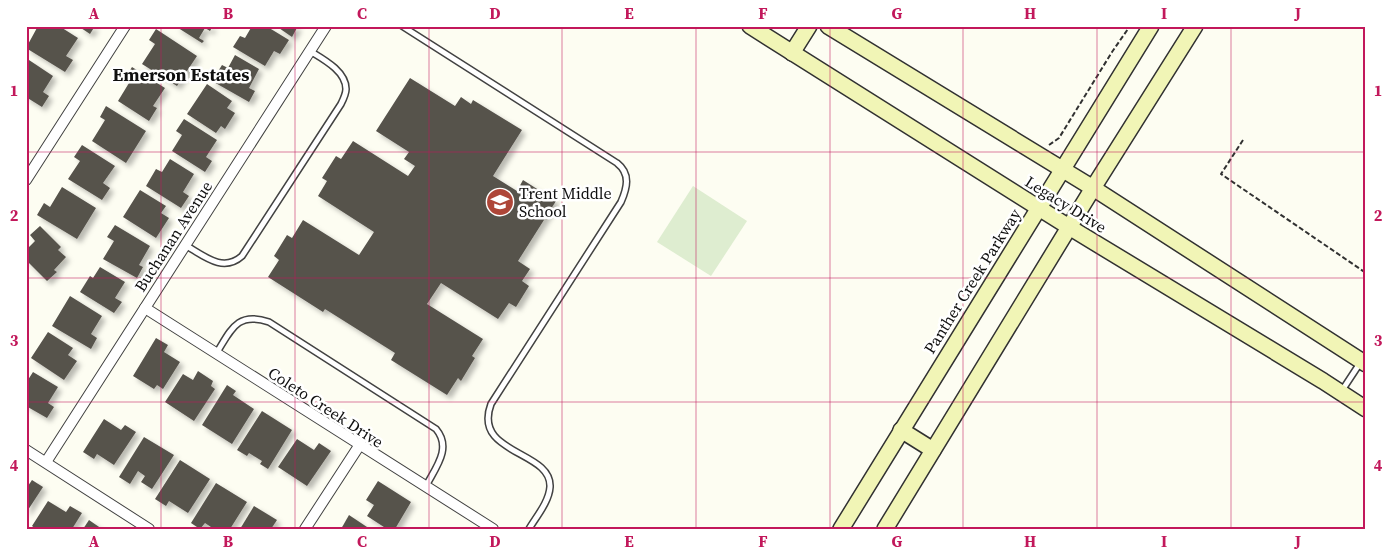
<svg xmlns="http://www.w3.org/2000/svg" width="1392" height="555" font-family="'Source Serif 4',serif">
<defs>
<filter id="shadow"><feDropShadow dx="4" dy="4" stdDeviation="2.5" flood-color="#0004"/></filter>
</defs>
<rect width="100%" height="100%" fill="#fdfdf2"/>
<!-- pitch -->
<polygon fill="#deedd0" points="693,186 747,221 711,276 657,242"/>
<!-- building -->
<g fill="#56524c" filter="url(#shadow)">
<polygon points="38,26 59,26 78,38 66,56 73,60 65,72 26,48"/>
<polygon points="78,26 95,26 90,34"/>
<polygon points="175,26 213,26 210,31 205,28 199,38 204,41 202,43"/>
<polygon points="252,26 266,26 289,40 280,54 274,51 265,66 233,47 240,36 245,38"/>
<polygon points="276,26 298,26 292,37"/>
<polygon points="156,29 197,56 177,86 142,64 155,44 149,40"/>
<polygon points="235,55 259,69 249,88 255,91 249,102 212,81 222,65 228,68"/>
<polygon points="29,60 53,76 43,92 49,96 42,107 26,97 26,64"/>
<polygon points="132,67 165,88 153,106 157,108 149,121 118,101 129,83 124,80"/>
<polygon points="410,78 455,106 461,97 471,104 473,100 522,130 493,176 517,191 523,180 556,201 518,261 530,269 522,281 529,286 516,307 509,303 498,319 441,283 427,304 483,339 472,356 475,358 461,381 458,378 447,395 391,360 395,353 325,309 323,312 268,277 279,260 274,256 287,235 292,238 303,220 359,255 374,232 318,196 327,181 322,178 336,156 341,159 353,141 408,176 415,166 404,159 409,152 376,131"/>
<polygon points="207,84 232,101 227,108 235,113 225,129 221,126 216,133 187,114"/>
<polygon points="106,106 146,131 126,163 92,141 105,120 100,117"/>
<polygon points="184,119 217,140 206,157 212,161 205,172 172,151 182,135 176,131"/>
<polygon points="82,145 115,166 103,183 110,188 102,200 68,179 80,161 74,157"/>
<polygon points="170,159 194,174 183,192 189,196 181,208 146,186 156,169 162,172"/>
<polygon points="62,187 96,208 77,239 37,215 44,203 50,207"/>
<polygon points="140,190 166,206 161,213 169,218 156,238 123,217"/>
<polygon points="115,225 150,246 139,265 143,267 137,278 103,259 114,241 107,237"/>
<polygon points="40,226 61,247 58,250 66,257 54,270 57,272 47,281 26,260 26,250 35,241 30,235"/>
<polygon points="100,267 125,282 115,298 122,302 114,313 80,292 90,276 93,278"/>
<polygon points="70,296 102,316 91,334 97,338 91,349 52,326"/>
<polygon points="48,332 73,348 68,355 77,361 64,380 31,358"/>
<polygon points="156,338 168,345 164,352 180,362 163,389 157,385 154,389 133,376"/>
<polygon points="198,371 213,381 211,386 215,389 194,421 165,402 183,374 193,380"/>
<polygon points="33,372 58,387 48,403 54,407 47,418 26,406 26,383"/>
<polygon points="227,385 236,391 233,395 254,409 232,444 202,425"/>
<polygon points="262,411 292,430 268,469 260,464 262,461 249,453 247,456 237,450"/>
<polygon points="104,419 121,430 125,425 136,432 114,465 97,454 94,459 83,452"/>
<polygon points="144,437 174,455 152,489 141,482 145,476 138,471 130,484 119,477"/>
<polygon points="297,439 314,450 319,443 331,451 307,486 278,467"/>
<polygon points="180,460 210,479 188,513 169,501 166,506 155,499"/>
<polygon points="32,480 43,487 26,513 26,489"/>
<polygon points="378,481 411,502 395,529 387,529 367,516 374,505 366,500"/>
<polygon points="216,483 247,502 230,529 214,529 205,523 200,529 191,523"/>
<polygon points="48,501 66,512 70,506 82,513 72,529 36,529 32,526"/>
<polygon points="254,506 277,520 271,529 240,529"/>
<polygon points="349,515 370,529 341,529"/>
<polygon points="89,520 102,529 83,529"/>
</g>
<g fill="none" stroke-linecap="round" stroke-linejoin="round">
<!-- lane casing -->
<g stroke="#424242" stroke-width="8">
<g id="lane">
<path d="M402,26L617,163C631,174 627,188 621,202L491,404C472,455 552,450 550,487C549,502 536,517 529,529"/>
<path d="M185,245C204,256 223,273 242,256L341,104C343,100 346,93 346,89C346,71 323,59 310,51"/>
<path d="M216,354C231,330 237,311 269,322L436,429C452,448 436,467 426,486"/>
<polyline points="1341,392 1366,354"/>
</g>
</g>
<!-- street casing -->
<g stroke="#424242" stroke-width="12">
<g id="street">
<polyline points="26,180 125,26"/>
<polyline points="145,308 493,529"/>
<polyline points="26,450 149,529"/>
<polyline points="46,462 326,26"/>
<polyline points="305,529 359,446"/>
</g>
</g>
<!-- secondary casing -->
<g stroke="#313131" stroke-width="18">
<g id="secondary">
<polyline points="750,26 1069,227 1323,381 1366,409"/>
<polyline points="828,26 1093,188 1366,364"/>
<polyline points="792,53 809,26"/>
<polyline points="901,430 933,450"/>
<polyline points="841,529 1151,26"/>
<polyline points="885,529 1093,188 1195,26"/>
</g>
</g>
<!-- path -->
<g stroke="#313131" stroke-width="2" stroke-dasharray="5 2.5" stroke-linecap="butt">
<polyline points="1243,140 1221,174 1366,273"/>
<polyline points="1049,145 1059,138 1112,52 1130,26"/>
</g>
<!-- lane -->
<use href="#lane" stroke="#fff" stroke-width="5"/>
<!-- street -->
<use href="#street" stroke="#fff" stroke-width="10"/>
<!-- secondary -->
<use href="#secondary" stroke="#f1f5b6" stroke-width="15"/>
</g>
<!-- grid -->
<path fill="none" stroke="#c2185b" stroke-width="1" stroke-opacity="0.55" d="M161,26V529M295,26V529M429,26V529M562,26V529M696,26V529M830,26V529M963,26V529M1097,26V529M1231,26V529M26,152H1366M26,278H1366M26,402H1366"/>
<!-- icons -->
<defs>
<g id="school-disc" transform="scale(1.4375)"><circle r="9.5" fill="#ae4638" stroke="#fff"/><path d="M0-5L7-2L0 1L-7-2ZM-4 1L0 2.5L4 1V4Q0 6-4 4Z" fill="#fff"/></g>
</defs>
<g fill-rule="evenodd">
<use href="#school-disc" x="500" y="202"/>
</g>
<g text-anchor="middle" dominant-baseline="central" stroke-width="5" stroke-linejoin="round" paint-order="stroke">
<!-- poi labels -->
<g font-size="16" fill="#0f0f0f" stroke="#fff" text-anchor="start">
<text x="519" y="193">Trent Middle<tspan x="519" dy="18">School</tspan></text>
</g>
<!-- street labels -->
<g font-size="16" fill="#0f0f0f" stroke="#fff">
<text transform="translate(1066 204) rotate(32)">Legacy Drive</text>
<text transform="translate(173 236) rotate(-57)">Buchanan Avenue</text>
<text transform="translate(972 281) rotate(-58)">Panther Creek Parkway</text>
<text transform="translate(326 407) rotate(33)">Coleto Creek Drive</text>
</g>
<!-- neighbourhood labels -->
<g font-size="18" font-weight="bold" fill="#0f0f0f" stroke="#fff">
<text x="181" y="74">Emerson Estates</text>
</g>
</g>
<!-- border -->
<rect width="1392" height="555" fill="none" stroke="#ffffff" stroke-width="55"/>
<rect x="28" y="28" width="1336" height="500" fill="none" stroke="#c2185b" stroke-width="2"/>
<g font-size="16" text-anchor="middle" font-weight="bold" fill="#c2185b">
<text x="94" y="19">A</text>
<text x="228" y="19">B</text>
<text x="362" y="19">C</text>
<text x="495" y="19">D</text>
<text x="629" y="19">E</text>
<text x="763" y="19">F</text>
<text x="897" y="19">G</text>
<text x="1030" y="19">H</text>
<text x="1164" y="19">I</text>
<text x="1298" y="19">J</text>
<text x="14" y="96">1</text>
<text x="1378" y="96">1</text>
<text x="14" y="221">2</text>
<text x="1378" y="221">2</text>
<text x="14" y="346">3</text>
<text x="1378" y="346">3</text>
<text x="14" y="471">4</text>
<text x="1378" y="471">4</text>
<text x="94" y="547">A</text>
<text x="228" y="547">B</text>
<text x="362" y="547">C</text>
<text x="495" y="547">D</text>
<text x="629" y="547">E</text>
<text x="763" y="547">F</text>
<text x="897" y="547">G</text>
<text x="1030" y="547">H</text>
<text x="1164" y="547">I</text>
<text x="1298" y="547">J</text>
</g>
</svg>
